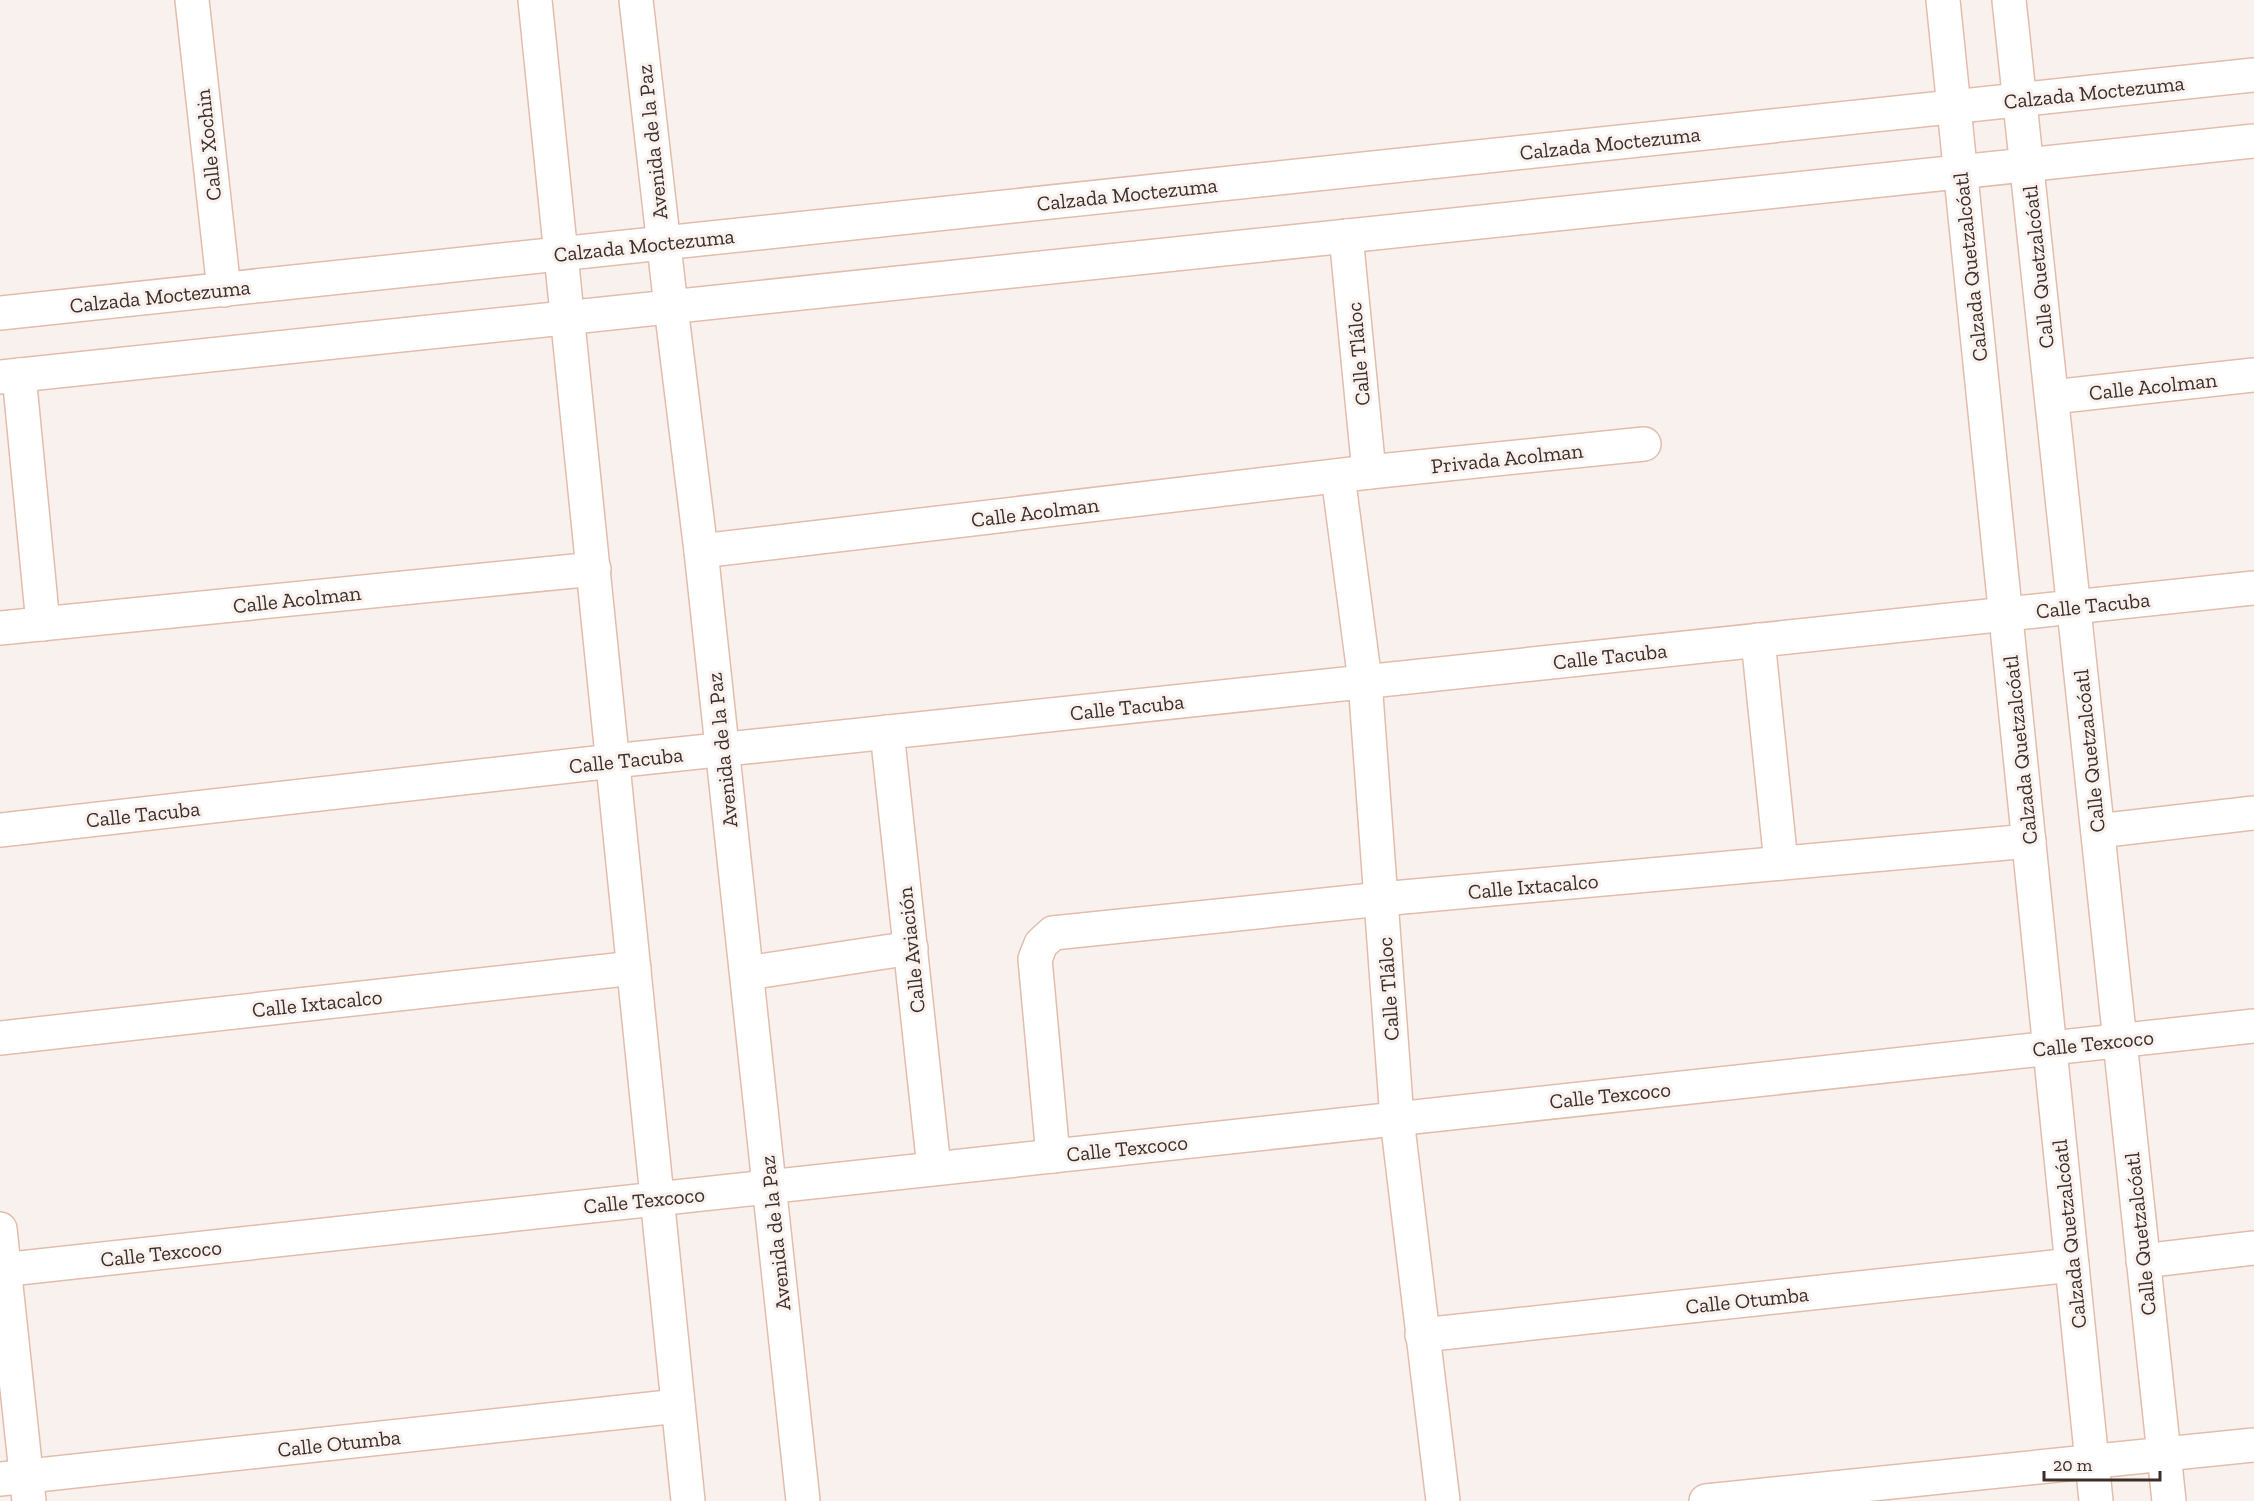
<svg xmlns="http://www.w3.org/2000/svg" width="2254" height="1501" font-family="'Zilla Slab',serif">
<rect width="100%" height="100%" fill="#f9f1ee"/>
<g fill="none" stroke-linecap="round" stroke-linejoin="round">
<!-- minor casing -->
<g stroke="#e2bdac" stroke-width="36">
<g id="minor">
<polyline points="192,0 224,290"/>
<polyline points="1346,236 1369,472"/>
<polyline points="19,375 43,624"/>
<polyline points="2052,397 2254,375"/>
<polyline points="1338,476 1365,681 1397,1119 1443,1501"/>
<polyline points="701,551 1369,472 1644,444"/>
<polyline points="0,628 594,569"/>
<polyline points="1758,640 1781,863"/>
<polyline points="887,732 934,1168"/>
<polyline points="0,830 613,761 2254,588"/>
<polyline points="2098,831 2254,813"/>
<polyline points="747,973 911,948"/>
<polyline points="0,1038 634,968"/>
<polyline points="1053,1156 1035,959 1041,944 1053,933 1381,899 2029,841"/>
<polyline points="0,1229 29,1501"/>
<polyline points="2143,1261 2254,1248"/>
<polyline points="0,1270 2254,1026"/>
<polyline points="1422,1335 2072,1265"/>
<polyline points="0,1479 678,1406"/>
<polyline points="1706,1501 2254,1445"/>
</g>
</g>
<!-- tertiary casing -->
<g stroke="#e2bdac" stroke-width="36">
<g id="tertiary">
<polyline points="535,0 688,1501"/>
<polyline points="636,0 671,307 701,551 803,1501"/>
<polyline points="1943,0 2096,1501"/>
<polyline points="2009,0 2169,1501"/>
<polyline points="0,313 2254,75"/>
<polyline points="0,377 2254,141"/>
</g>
</g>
<!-- minor -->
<use href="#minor" stroke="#fff" stroke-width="33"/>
<!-- tertiary -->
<use href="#tertiary" stroke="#fff" stroke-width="33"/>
</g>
<g text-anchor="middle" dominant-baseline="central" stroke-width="6" stroke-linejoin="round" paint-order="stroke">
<!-- street labels -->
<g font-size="21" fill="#3d2f28" stroke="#f9f1ee">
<text transform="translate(2094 92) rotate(-6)">Calzada Moctezuma</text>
<text transform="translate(652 142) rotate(-96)">Avenida de la Paz</text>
<text transform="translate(1610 143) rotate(-6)">Calzada Moctezuma</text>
<text transform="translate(208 145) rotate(-96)">Calle Xochin</text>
<text transform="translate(1127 194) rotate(-6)">Calzada Moctezuma</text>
<text transform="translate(644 245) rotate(-6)">Calzada Moctezuma</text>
<text transform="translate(1970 267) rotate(-96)">Calzada Quetzalcóatl</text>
<text transform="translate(2038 267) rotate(-96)">Calle Quetzalcóatl</text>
<text transform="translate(160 296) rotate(-6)">Calzada Moctezuma</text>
<text transform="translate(1358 354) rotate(-95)">Calle Tláloc</text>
<text transform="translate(2153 386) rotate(-6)">Calle Acolman</text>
<text transform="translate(1507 458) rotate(-6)">Privada Acolman</text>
<text transform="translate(1035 512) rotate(-7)">Calle Acolman</text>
<text transform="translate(297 599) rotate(-6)">Calle Acolman</text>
<text transform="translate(2093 605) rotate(-6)">Calle Tacuba</text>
<text transform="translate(1610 656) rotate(-6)">Calle Tacuba</text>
<text transform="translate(1127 707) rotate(-6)">Calle Tacuba</text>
<text transform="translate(722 750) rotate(-96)">Avenida de la Paz</text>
<text transform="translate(2020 750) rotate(-96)">Calzada Quetzalcóatl</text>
<text transform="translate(2089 751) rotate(-96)">Calle Quetzalcóatl</text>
<text transform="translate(626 760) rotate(-6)">Calle Tacuba</text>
<text transform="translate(143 814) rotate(-6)">Calle Tacuba</text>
<text transform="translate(1533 886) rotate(-5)">Calle Ixtacalco</text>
<text transform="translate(911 950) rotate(-96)">Calle Aviación</text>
<text transform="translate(1388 989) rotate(-94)">Calle Tláloc</text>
<text transform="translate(317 1003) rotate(-6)">Calle Ixtacalco</text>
<text transform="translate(2093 1043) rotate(-6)">Calle Texcoco</text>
<text transform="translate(1610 1095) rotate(-6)">Calle Texcoco</text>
<text transform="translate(1127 1148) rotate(-6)">Calle Texcoco</text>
<text transform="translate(644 1200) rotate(-6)">Calle Texcoco</text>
<text transform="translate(775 1233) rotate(-96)">Avenida de la Paz</text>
<text transform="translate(2069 1234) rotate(-96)">Calzada Quetzalcóatl</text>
<text transform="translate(2140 1234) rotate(-96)">Calle Quetzalcóatl</text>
<text transform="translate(161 1253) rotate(-6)">Calle Texcoco</text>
<text transform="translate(1747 1300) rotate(-6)">Calle Otumba</text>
<text transform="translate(339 1443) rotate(-6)">Calle Otumba</text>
</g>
</g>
<!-- scale -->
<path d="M2044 1471v9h116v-9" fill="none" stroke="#3d2f28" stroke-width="3"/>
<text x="2053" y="1471" font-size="18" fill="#3d2f28" stroke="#f9f1ee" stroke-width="4.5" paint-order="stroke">20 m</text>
</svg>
